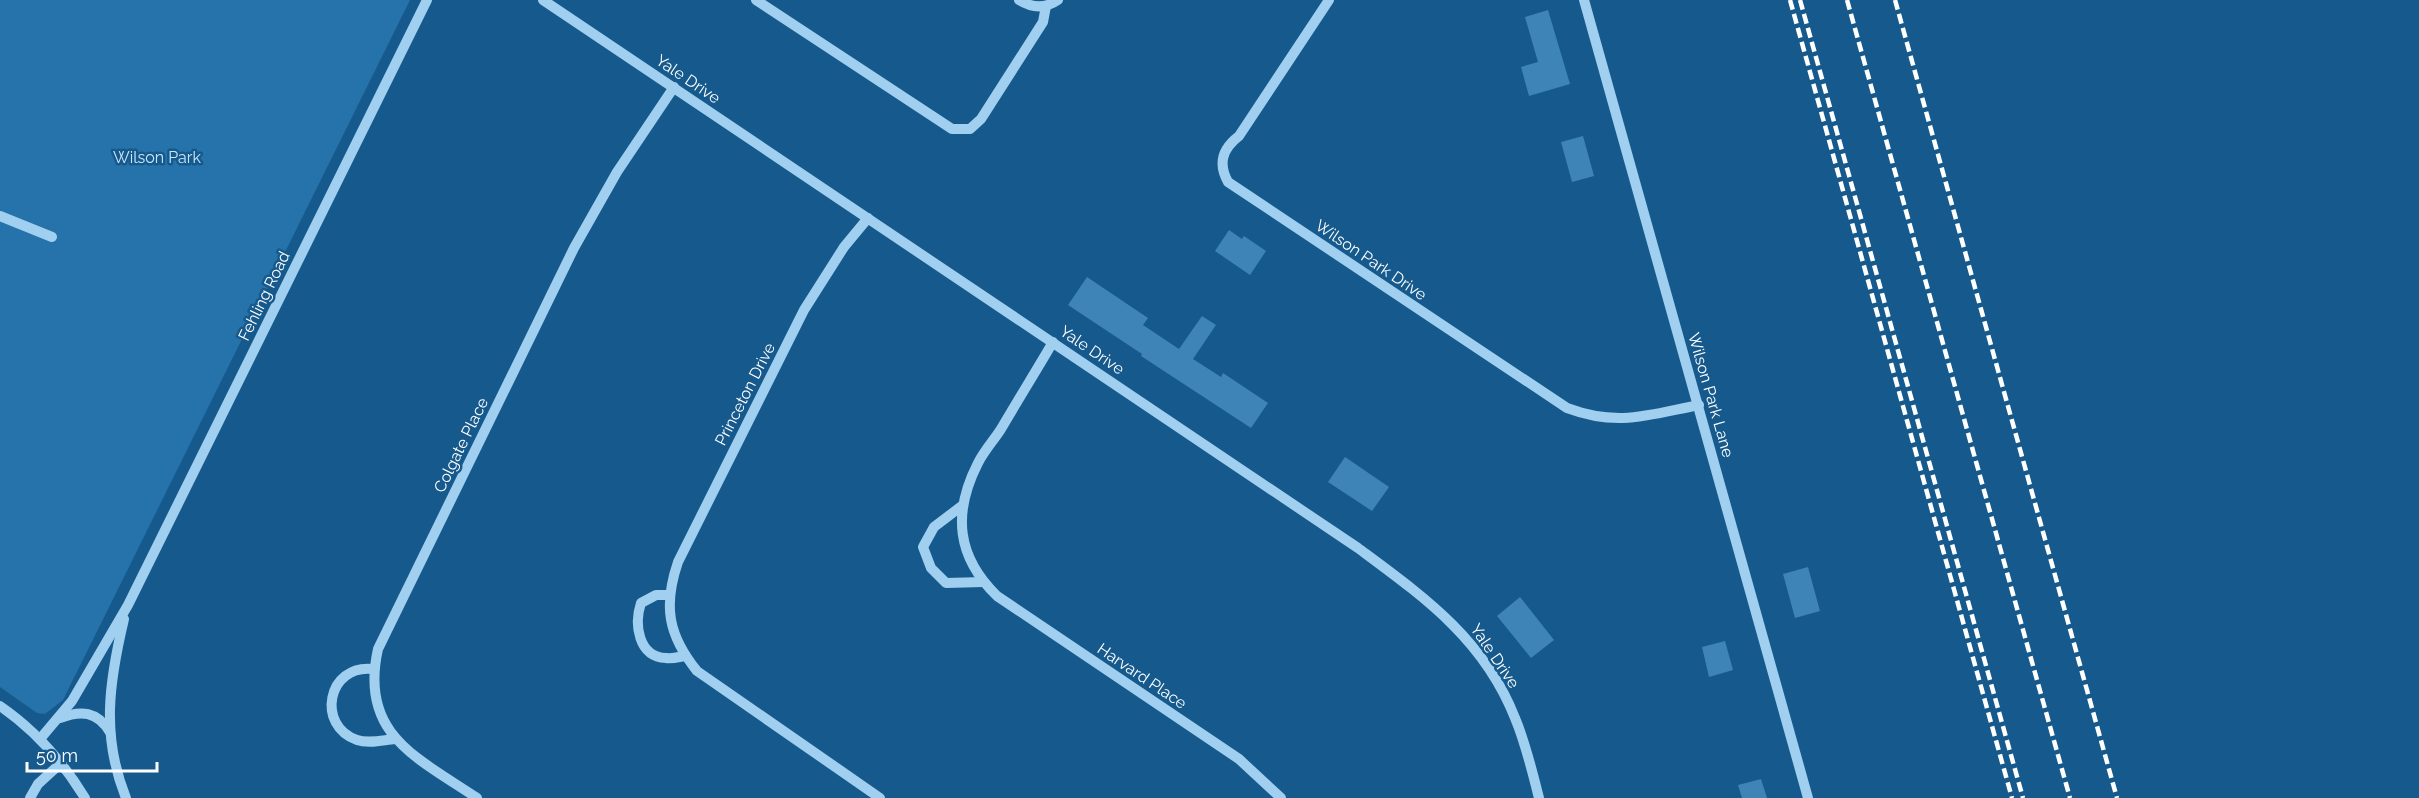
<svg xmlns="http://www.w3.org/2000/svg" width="2419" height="798" font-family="Raleway,sans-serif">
<rect width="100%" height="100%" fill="#165a8d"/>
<!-- green -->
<polygon fill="#2573aa" points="0,0 410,0 63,700 45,714 37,713 0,687"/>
<!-- building -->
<g fill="#3e84b6">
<polygon points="1548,10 1570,84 1529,96 1521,67 1538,62 1525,17"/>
<polygon points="1583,136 1594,176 1572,182 1561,142"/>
<polygon points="1229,230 1242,239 1244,236 1266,251 1250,275 1215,251"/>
<polygon points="1087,277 1148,318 1143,325 1179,349 1202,316 1216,325 1193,359 1221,377 1223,373 1268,403 1251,428 1141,356 1142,354 1068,305"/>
<polygon points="1345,457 1389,487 1372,511 1328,482"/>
<polygon points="1808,567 1820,611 1795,618 1783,574"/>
<polygon points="1520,597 1554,640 1531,658 1497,616"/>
<polygon points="1725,641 1733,670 1709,677 1702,647"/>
<polygon points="1761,779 1767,798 1742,798 1738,785"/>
</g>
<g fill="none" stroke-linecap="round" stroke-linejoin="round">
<!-- minor -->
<g stroke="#a0cff0" stroke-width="10">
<path d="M543,0L1358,548C1424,597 1484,639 1515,718C1526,744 1532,771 1539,798"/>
<polyline points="756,0 952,129 970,129 981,119 1043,22 1046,6"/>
<path d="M1019,0C1032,8 1045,9 1058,0"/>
<path d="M1329,0L1239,136C1222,149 1218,164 1228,182L1567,408C1618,427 1648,415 1699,405"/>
<polyline points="1584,0 1808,798"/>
<polyline points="0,216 52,237"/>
<path d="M868,218L844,247L804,310L678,562C663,606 668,635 697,671L880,798"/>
<path d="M1053,342C1036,371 1018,400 1001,429C994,440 984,451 978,463C952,514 957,557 997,596L1239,759L1281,798"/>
<polyline points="963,505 934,527 923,547 931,568 946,583 983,582"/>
<path d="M670,595H656L641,603C634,624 638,657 666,658C672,659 679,657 685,656"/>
<path d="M124,619C109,682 101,736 126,798"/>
<path d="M373,669C327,664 316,726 357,740C369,744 383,740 395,739"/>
<path d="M0,706C35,730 63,762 85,798"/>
<path d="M60,718C81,710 97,711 110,732"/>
<polyline points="40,739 72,701 128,605 427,0"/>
<polyline points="30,798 38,784 61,763"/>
<path d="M477,798C416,757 359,734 378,649L574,248L617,172L674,87"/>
</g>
<!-- rail -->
<g stroke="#fff" stroke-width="4.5" stroke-dasharray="10 4.5" stroke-linecap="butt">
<polyline points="1790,0 2012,798"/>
<polyline points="1800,0 2023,798"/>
<polyline points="1847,0 2070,798"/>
<polyline points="1895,0 2117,798"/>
</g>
</g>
<g text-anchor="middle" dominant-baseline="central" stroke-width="5" stroke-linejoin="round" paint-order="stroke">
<!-- street labels -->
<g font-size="16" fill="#fff" stroke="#165a8d">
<text transform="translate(688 79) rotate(34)">Yale Drive</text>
<text transform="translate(1371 260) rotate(34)">Wilson Park Drive</text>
<text transform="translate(264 296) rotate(-64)">Fehling Road</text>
<text transform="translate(1092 350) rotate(34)">Yale Drive</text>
<text transform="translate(745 394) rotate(-63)">Princeton Drive</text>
<text transform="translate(1711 395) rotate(74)">Wilson Park Lane</text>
<text transform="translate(461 445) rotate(-64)">Colgate Place</text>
<text transform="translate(1495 656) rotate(56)">Yale Drive</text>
<text transform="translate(1142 676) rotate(34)">Harvard Place</text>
</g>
<!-- park labels -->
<g font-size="16" fill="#c7e6fb" stroke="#165a8d">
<text x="157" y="157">Wilson Park</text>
</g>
</g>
<!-- scale -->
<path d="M27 762v9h130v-9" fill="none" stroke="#ffffff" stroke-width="3"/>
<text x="36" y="762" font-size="18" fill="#ffffff" stroke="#165a8d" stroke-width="4.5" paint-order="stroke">50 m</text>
</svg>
